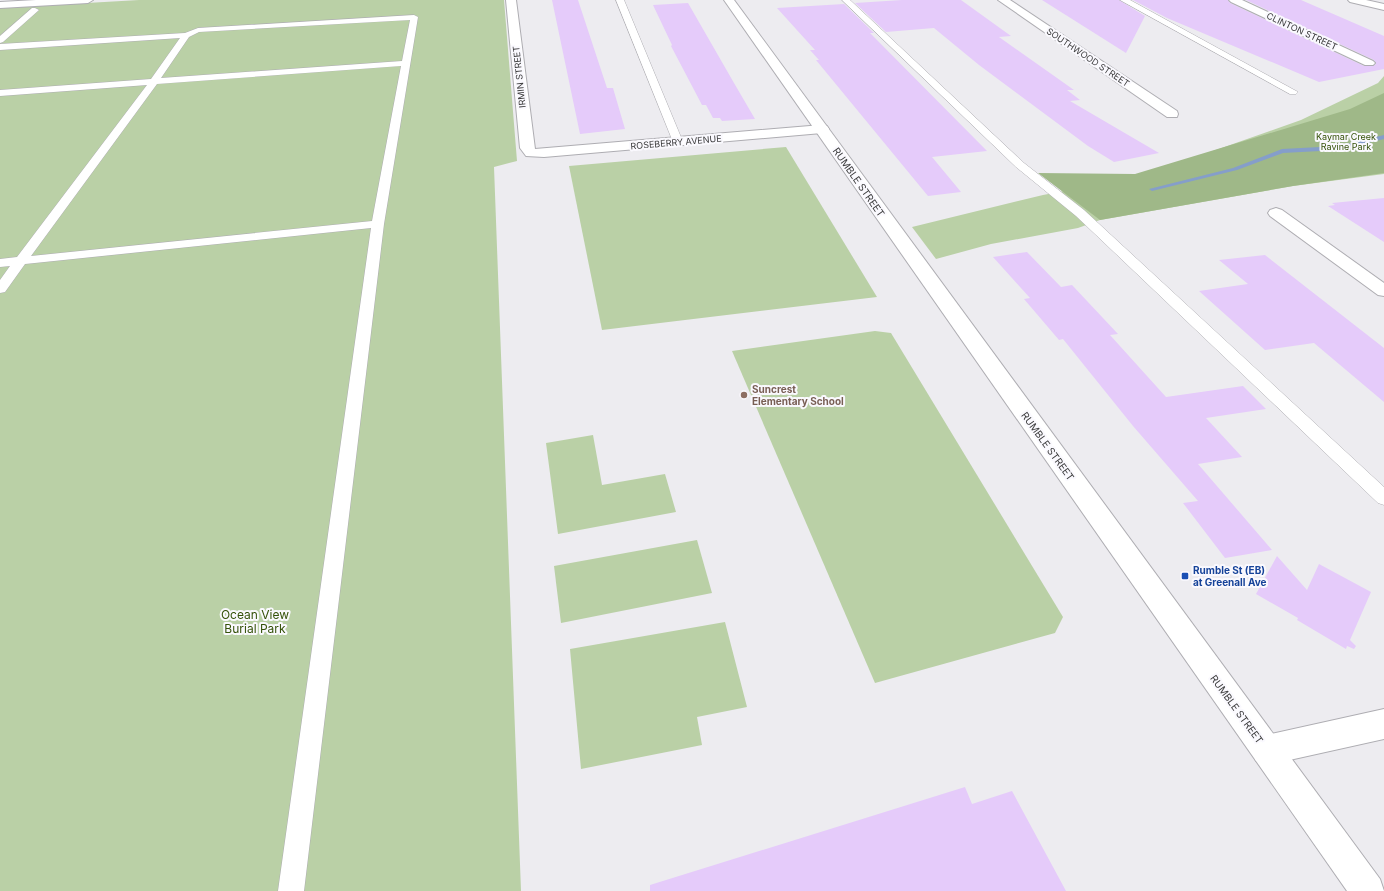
<svg xmlns="http://www.w3.org/2000/svg" width="1384" height="891" font-family="Inter,sans-serif">
<rect width="100%" height="100%" fill="#edecf0"/>
<!-- green -->
<g fill="#bad0a6">
<polygon points="139,0 504,0 517,161 494,167 521,891 0,891 0,8"/>
<polygon points="1384,76 1384,174 1293,186 1100,220 1078,228 991,244 936,259 912,227 1043,195 1139,177 1301,120 1378,83"/>
<polygon points="786,147 877,297 602,330 569,166"/>
<polygon points="875,331 891,333 1063,617 1055,633 875,683 732,351"/>
<polygon points="593,435 602,485 665,474 676,512 558,534 546,443"/>
<polygon points="697,540 712,593 561,623 554,566"/>
<polygon points="725,622 747,707 697,717 702,745 581,769 570,649"/>
</g>
<!-- forest -->
<polygon fill="#9fb888" points="1384,93 1384,173 1293,186 1100,220 1038,173 1135,174 1350,109"/>
<g fill="none" stroke-linecap="round" stroke-linejoin="round">
<!-- stream -->
<polygon fill="#859eca" fill-rule="evenodd" points="1384,135 1384,139 1339,150 1283,153 1237,170 1152,191 1149,189 1233,168 1282,149 1339,146"/>
</g>
<!-- building -->
<g fill="#e5cbfa">
<polygon points="552,0 578,0 607,88 613,88 625,129 580,134"/>
<polygon points="902,0 961,0 1011,36 999,37 1074,90 1067,90 1080,100 1070,101 1159,153 1114,162 1088,146 979,65 934,28 886,32 855,3"/>
<polygon points="1042,0 1119,0 1145,16 1126,53"/>
<polygon points="1133,0 1228,0 1230,3 1364,66 1373,66 1376,64 1374,60 1246,0 1301,0 1384,36 1384,69 1319,82 1167,18"/>
<polygon points="688,3 734,83 755,119 722,121 720,118 713,118 706,105 702,105 671,46 672,45 653,5"/>
<polygon points="844,4 874,33 870,33 987,151 932,157 961,192 928,196 816,60 819,60 810,50 815,50 777,8"/>
<polygon points="1384,198 1384,242 1328,206 1335,205 1332,203"/>
<polygon points="1027,252 1061,287 1072,285 1118,334 1110,335 1166,397 1243,386 1266,409 1206,418 1242,457 1198,464 1272,550 1225,558 1183,503 1198,501 1133,426 1063,339 1059,340 1024,299 1030,298 993,257"/>
<polygon points="1265,255 1384,348 1384,402 1314,343 1265,350 1199,291 1248,284 1219,260"/>
<polygon points="1277,556 1307,590 1319,564 1371,592 1350,640 1356,646 1354,649 1347,646 1346,649 1297,620 1298,618 1256,594"/>
<polygon points="965,787 972,804 1012,791 1066,891 650,891 650,885"/>
</g>
<g fill="none" stroke-linecap="round" stroke-linejoin="round">
<!-- lane casing -->
<g stroke="#aeadb2" stroke-width="1">
<g id="lane">
<polygon points="616,0 624,0 683,142 682,144 674,144 673,142"/>
<polygon points="842,0 850,0 1024,163 1084,210 1384,487 1384,505 1378,503 1076,216 1016,167"/>
<polygon points="1120,0 1130,0 1298,92 1296,94 1290,94"/>
<polygon points="32,8 35,8 39,10 3,42 0,43 0,36"/>
<path d="M414,15L418,17L384,224L304,891H278L371,228L25,264L5,292L0,293V280L10,266L0,267V259L17,257L147,85L0,96V90L151,79L180,38L0,50V44L185,33L198,28ZM410,20L402,61L161,78L189,37L199,32ZM401,66L372,221L31,256L157,84Z"/>
</g>
</g>
<!-- street casing -->
<g stroke="#aeadb2" stroke-width="2">
<g id="street">
<polygon points="506,0 516,0 535,149 822,125 827,126 829,129 827,132 822,133 544,157 526,156 520,148"/>
<polygon points="998,0 1010,0 1177,111 1178,114 1177,117 1167,117"/>
<polygon points="1229,0 1242,0 1373,61 1375,63 1373,65 1365,65 1231,2"/>
<polygon points="1348,0 1366,0 1384,4 1384,10 1350,2"/>
<polygon points="1276,208 1282,210 1384,283 1384,296 1378,295 1270,216 1268,213 1270,210"/>
<polygon points="1384,709 1384,739 1267,765 1256,761 1252,750 1256,739 1267,735"/>
</g>
</g>
<!-- secondary casing -->
<g stroke="#aeadb2" stroke-width="2">
<g id="secondary">
<polygon points="36,0 93,0 88,3 0,8 0,2"/>
<polygon points="724,0 734,0 1380,879 1384,891 1347,891"/>
</g>
</g>
<!-- lane -->
<use href="#lane" fill="#fff" fill-rule="evenodd"/>
<!-- street -->
<use href="#street" fill="#fff" fill-rule="evenodd"/>
<!-- secondary -->
<use href="#secondary" fill="#fff" fill-rule="evenodd"/>
</g>
<!-- markers -->
<circle fill="#8d6e63" stroke="#faf9fe" stroke-width="1.5" cx="744" cy="395" r="4"/>
<rect fill="#1a4fb4" stroke="#faf9fe" stroke-width="1.5" x="1181" y="572" width="8" height="8" rx="2"/>
<g text-anchor="middle" dominant-baseline="central" stroke-width="4" stroke-linejoin="round" paint-order="stroke">
<!-- far-street labels -->
<g font-size="9" fill="#3a3a3b" stroke="#faf9fe">
<text transform="translate(1302 31) rotate(25)">CLINTON STREET</text>
<text transform="translate(1088 57) rotate(34)">SOUTHWOOD STREET</text>
<text transform="translate(519 77) rotate(-96)">IRMIN STREET</text>
<text transform="translate(676 142) rotate(-5)">ROSEBERRY AVENUE</text>
</g>
<!-- far-park labels -->
<g font-size="9" fill="#345108" stroke="#faf9fe">
<text x="1346" y="136">Kaymar Creek<tspan x="1346" dy="10">Ravine Park</tspan></text>
</g>
<!-- street labels -->
<g font-size="10" fill="#3a3a3b" stroke="#faf9fe">
<text transform="translate(859 182) rotate(55)">RUMBLE STREET</text>
<text transform="translate(1048 446) rotate(54)">RUMBLE STREET</text>
<text transform="translate(1237 709) rotate(54)">RUMBLE STREET</text>
</g>
<!-- education labels -->
<g font-size="10" font-weight="bold" fill="#785e54" stroke="#faf9fe" text-anchor="start">
<text x="752" y="389">Suncrest<tspan x="752" dy="12">Elementary School</tspan></text>
</g>
<!-- transit labels -->
<g font-size="10" font-weight="bold" fill="#164399" stroke="#faf9fe" text-anchor="start">
<text x="1193" y="570">Rumble St (EB)<tspan x="1193" dy="12">at Greenall Ave</tspan></text>
</g>
<!-- near-park labels -->
<g font-size="12" fill="#345108" stroke="#faf9fe">
<text x="255" y="614">Ocean View<tspan x="255" dy="14">Burial Park</tspan></text>
</g>
</g>
</svg>
